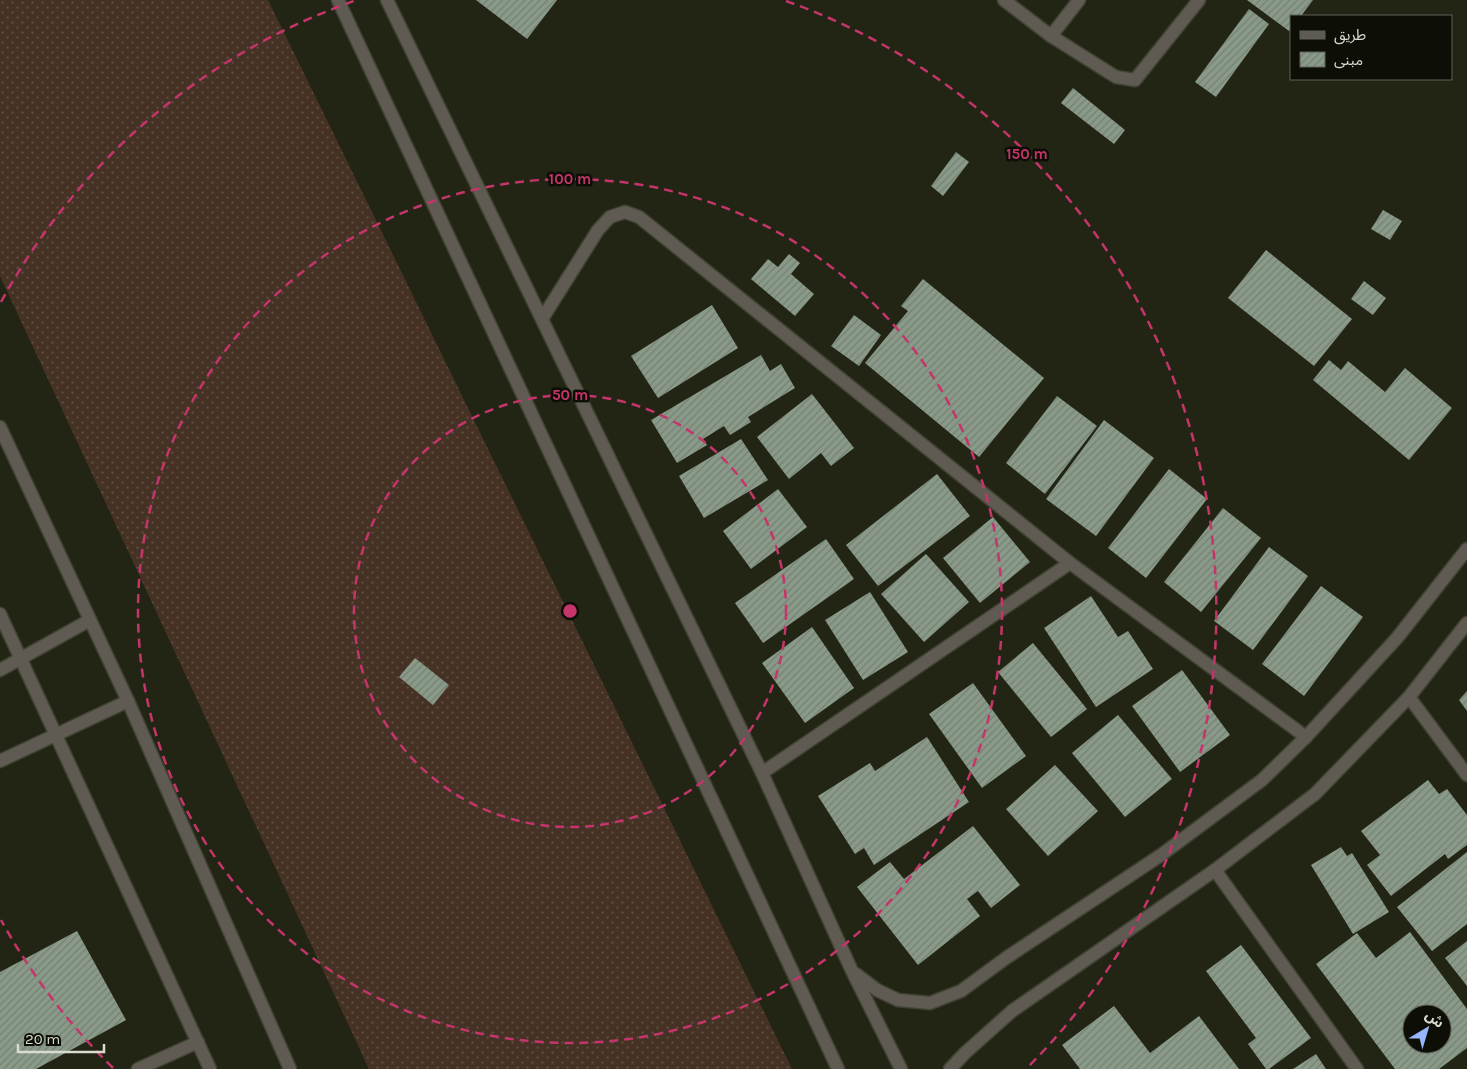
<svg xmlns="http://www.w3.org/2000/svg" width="1467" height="1069" font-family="Karla,'Noto Sans Arabic',sans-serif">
<defs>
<pattern id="grass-dots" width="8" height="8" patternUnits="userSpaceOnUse" patternTransform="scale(1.25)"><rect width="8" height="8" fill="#463225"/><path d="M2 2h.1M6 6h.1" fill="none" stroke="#604f44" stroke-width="1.8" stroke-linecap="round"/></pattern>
<pattern id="building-hatch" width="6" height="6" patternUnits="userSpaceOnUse" patternTransform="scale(1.25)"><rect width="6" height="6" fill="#8a9a89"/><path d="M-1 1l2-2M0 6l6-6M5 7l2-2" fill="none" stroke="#748072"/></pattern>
</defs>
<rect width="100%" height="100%" fill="#232514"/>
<!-- grass -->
<polygon fill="url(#grass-dots)" points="0,0 268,0 792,1069 369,1069 0,276"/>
<!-- building -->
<g fill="url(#building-hatch)" fill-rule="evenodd">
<polygon points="476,0 557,0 527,39"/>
<polygon points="1247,0 1313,0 1301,16 1291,16 1291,29 1289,31"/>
<polygon points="1249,9 1269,24 1216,97 1195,82"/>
<polygon points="1073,88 1125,130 1114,144 1061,103"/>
<polygon points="956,152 969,162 943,196 931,186"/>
<polygon points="1383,210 1402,221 1390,240 1371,229"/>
<polygon points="1266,250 1352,319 1314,366 1228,298"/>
<polygon points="789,254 800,263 791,274 814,294 795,316 751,279 768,259 778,267"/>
<polygon points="923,279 1044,378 979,457 865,363 908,311 901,306"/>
<polygon points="1364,281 1386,298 1373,315 1351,299"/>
<polygon points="712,305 738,348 658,398 631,356"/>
<polygon points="854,315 881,335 859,366 831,346"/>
<polygon points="761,355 770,371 781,364 795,388 748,417 751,422 730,435 724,426 703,439 707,445 677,463 651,420"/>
<polygon points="1329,360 1341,370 1348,361 1385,392 1405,368 1452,408 1409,460 1313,380"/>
<polygon points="812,394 854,448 831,466 821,453 789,479 757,437"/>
<polygon points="1057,396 1097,426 1045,494 1006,463"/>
<polygon points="1104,420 1154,458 1096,536 1046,499"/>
<polygon points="741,439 768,480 704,518 679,476"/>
<polygon points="1169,469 1207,499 1146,578 1108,548"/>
<polygon points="937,474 970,516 878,586 846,545"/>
<polygon points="778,489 807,527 751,569 723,531"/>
<polygon points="1223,508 1261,538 1201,612 1164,582"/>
<polygon points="993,517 1030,562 980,603 943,558"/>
<polygon points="826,539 854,579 763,643 735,603"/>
<polygon points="1269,547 1308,576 1253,650 1214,621"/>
<polygon points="926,554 969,602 924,642 881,594"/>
<polygon points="1321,586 1363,617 1304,696 1262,664"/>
<polygon points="870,592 908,652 863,680 825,620"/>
<polygon points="1091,596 1118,637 1128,631 1153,669 1096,707 1044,628"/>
<polygon points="812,627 854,688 805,723 762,663"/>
<polygon points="1033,643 1087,709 1051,737 998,672"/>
<polygon points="415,658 449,685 433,705 399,677"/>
<polygon points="1182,670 1230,735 1180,772 1132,706"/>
<polygon points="973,683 1026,756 982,788 929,714"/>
<polygon points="1467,691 1467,711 1459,700"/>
<polygon points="1118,715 1172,779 1125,817 1072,753"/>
<polygon points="927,737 969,802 874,865 864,848 855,854 818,796 870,763 875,771"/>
<polygon points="1055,765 1098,811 1048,856 1006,809"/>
<polygon points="1428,780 1439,794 1447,789 1467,815 1467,845 1448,859 1445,854 1391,896 1367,865 1380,855 1361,831"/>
<polygon points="973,826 1020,885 991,908 978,891 967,899 980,916 918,965 857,887 890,862 904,879"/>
<polygon points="1341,847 1347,856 1352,853 1389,912 1353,934 1311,865"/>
<polygon points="1467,852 1467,924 1432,951 1397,907"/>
<polygon points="77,931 126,1020 36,1069 0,1069 0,972"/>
<path d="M1410,932L1467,1009V1048L1439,1069H1395L1316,964L1357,933L1376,958ZM1412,1014H1442V1044H1412Z"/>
<polygon points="1467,941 1467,986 1445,958"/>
<polygon points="1241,945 1311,1038 1269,1069 1266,1069 1248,1044 1256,1038 1206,971"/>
<polygon points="1114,1006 1150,1053 1199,1016 1239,1069 1080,1069 1062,1045"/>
<polygon points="1316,1054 1326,1069 1293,1069"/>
</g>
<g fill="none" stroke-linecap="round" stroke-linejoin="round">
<!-- minor casing -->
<g stroke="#404232" stroke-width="15">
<g id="minor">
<polyline points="338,0 838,1069"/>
<polyline points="387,0 762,773 852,971 901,1069"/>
<polyline points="1004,0 1051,36 1116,77 1135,80 1199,0"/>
<polyline points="1051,36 1079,0"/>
<polyline points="542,319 598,230 610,217 625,212 639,217 1070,563 1306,737"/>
<polyline points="0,427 128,701 290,1069"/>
<polyline points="0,614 210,1069"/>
<polyline points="0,670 90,620"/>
<polyline points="1409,697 1467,775"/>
<polyline points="0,761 128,701"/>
<polyline points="762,773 1070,563"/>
<polyline points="1215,870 1357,1069"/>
<polyline points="856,974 877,990 898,1000 930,1003 961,991 1006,958 1161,855 1262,780 1306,737 1397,638 1467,549"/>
<polyline points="138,1069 198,1042"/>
<polyline points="950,1069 965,1053 1012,1011 1215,870 1315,794 1409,697 1467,623"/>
</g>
</g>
<!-- minor -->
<use href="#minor" stroke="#5f5b53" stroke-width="12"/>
</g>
<!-- distance rings -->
<g fill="none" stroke="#c5356c" stroke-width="2.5" stroke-dasharray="9 6">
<circle cx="570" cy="611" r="216"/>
<circle cx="570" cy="611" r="432"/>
<path d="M113 1068A647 647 0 0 1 1 920M1 302A647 647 0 0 1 354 1M786 1A647 647 0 0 1 1027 1068"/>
</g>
<circle cx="570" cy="611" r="8" fill="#c5356c" stroke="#0d0e06" stroke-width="2.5"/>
<g font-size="15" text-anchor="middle" font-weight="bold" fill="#c5356c" stroke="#0d0e06" stroke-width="5" stroke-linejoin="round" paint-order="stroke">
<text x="1027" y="159">150 m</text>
<text x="570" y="184">100 m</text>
<text x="570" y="400">50 m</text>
</g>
<!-- legend -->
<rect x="1290" y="15" width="162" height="65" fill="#0d0e06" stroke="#5f6056"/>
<rect x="1300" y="31" width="25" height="8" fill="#5f5b53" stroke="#5f6056"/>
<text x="1334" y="40" font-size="15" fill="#d9dbcf">طريق</text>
<rect x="1300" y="52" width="25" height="15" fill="url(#building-hatch)" stroke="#5f6056"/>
<text x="1334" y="65" font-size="15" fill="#d9dbcf">مبنى</text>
<!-- north arrow -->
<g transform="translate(1427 1029) rotate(38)"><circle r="24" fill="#0d0e06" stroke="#5f6056"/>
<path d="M0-4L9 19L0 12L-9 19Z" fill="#97b6fd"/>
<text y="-8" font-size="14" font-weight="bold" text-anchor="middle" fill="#d9dbcf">ش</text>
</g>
<!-- scale -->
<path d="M18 1044v8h86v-8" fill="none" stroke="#d9dbcf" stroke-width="2.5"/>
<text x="25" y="1044" font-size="15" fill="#d9dbcf" stroke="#0d0e06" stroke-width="4" paint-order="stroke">20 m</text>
</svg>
